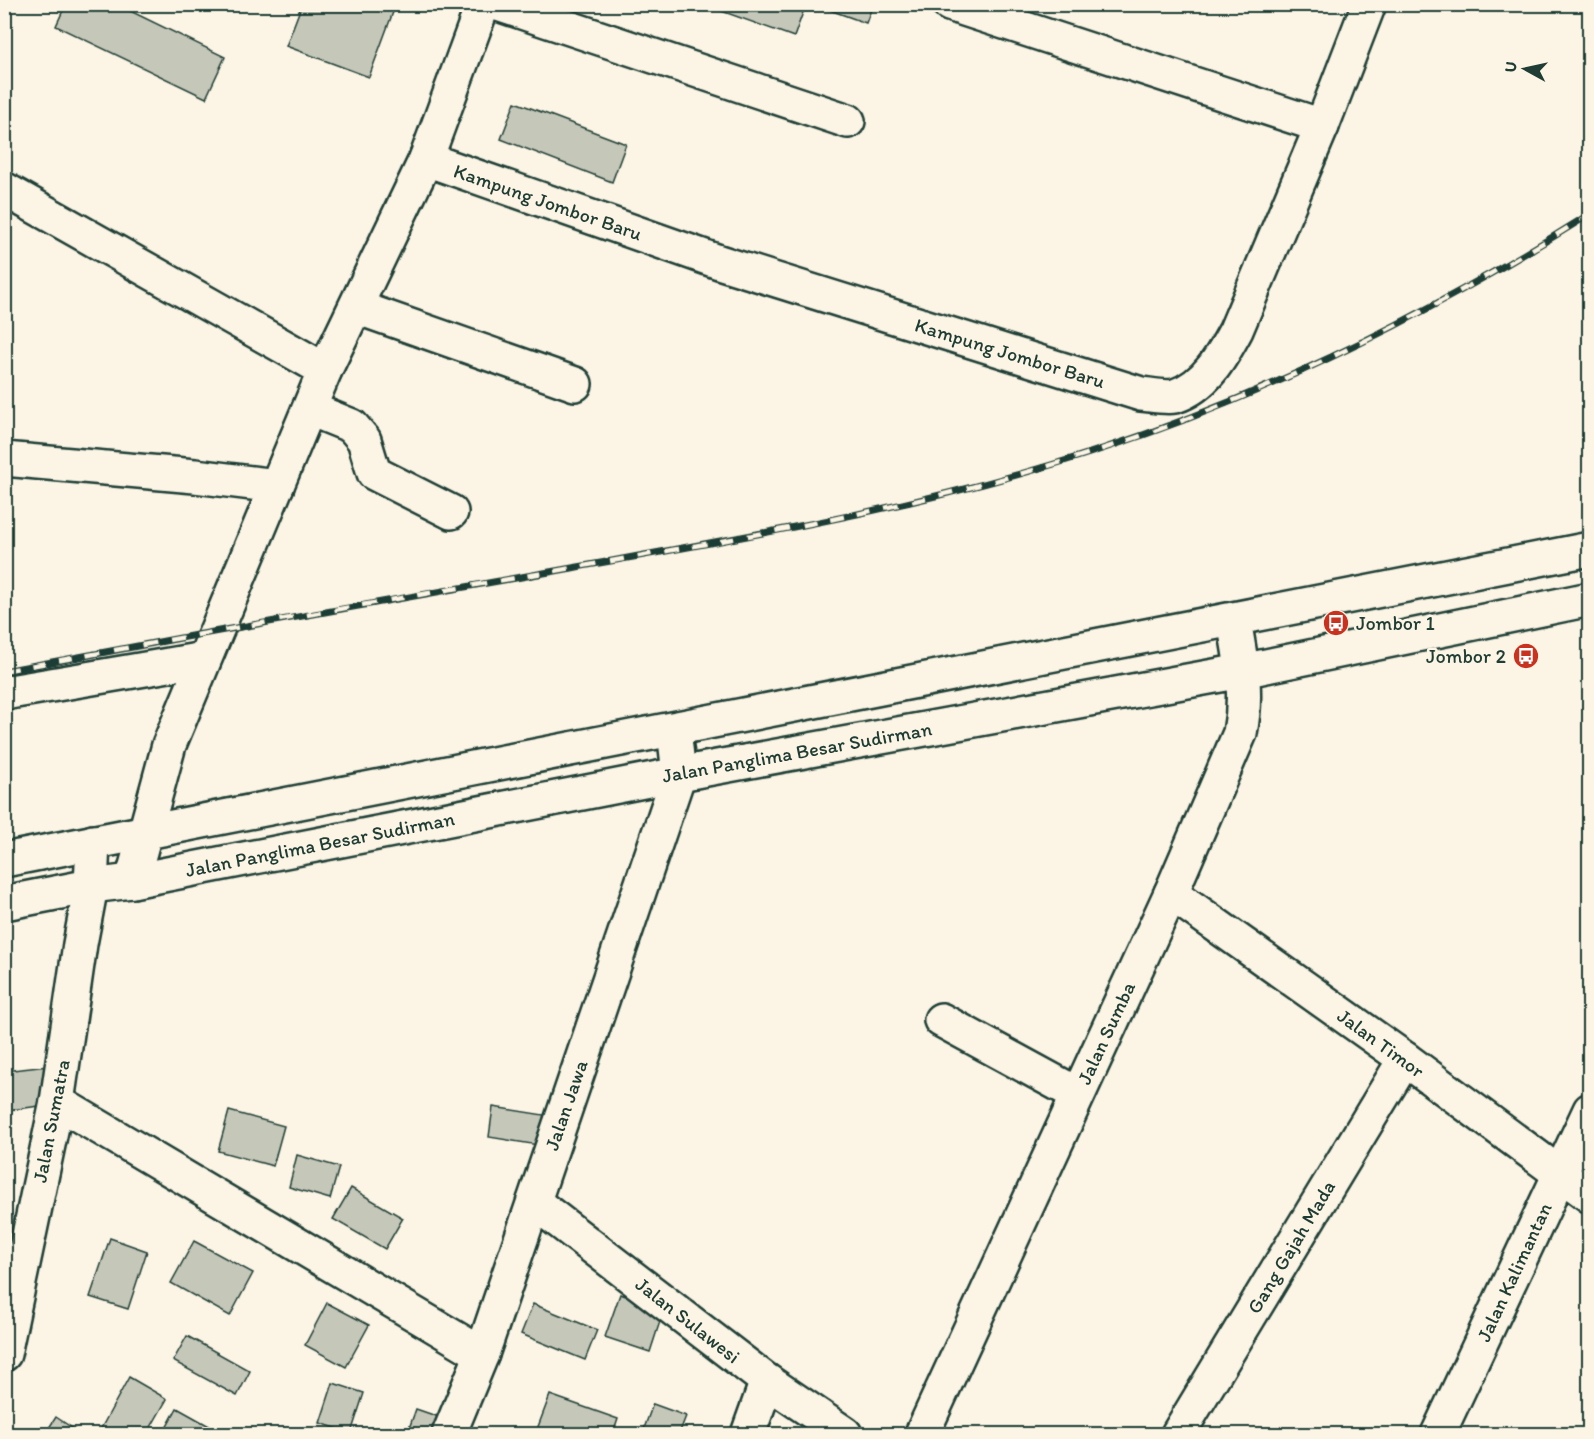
<svg xmlns="http://www.w3.org/2000/svg" width="1594" height="1439" font-family="Itim,sans-serif">
<rect width="100%" height="100%" fill="#fcf5e5"/>
<filter id="ink" filterUnits="userSpaceOnUse"><feTurbulence type="fractalNoise" baseFrequency=".0167" numOctaves="2"/><feDisplacementMap in="SourceGraphic" scale="12" xChannelSelector="R" yChannelSelector="G"/><feConvolveMatrix kernelMatrix="1 2 1 2 8 2 1 2 1" color-interpolation-filters="sRGB"/></filter>
<g filter="url(#ink)">
<!-- building -->
<g fill="#c5c7b9" stroke="#1f3d34" stroke-width="1.5">
<polygon points="66,4 116,4 225,57 206,98 56,26"/>
<polygon points="302,4 396,4 369,77 286,46"/>
<polygon points="702,4 806,4 794,37"/>
<polygon points="813,4 873,4 866,23"/>
<polygon points="515,102 626,144 612,182 501,139"/>
<polygon points="48,1066 53,1104 4,1111 4,1071"/>
<polygon points="493,1107 544,1115 538,1145 489,1137"/>
<polygon points="229,1111 284,1126 273,1166 218,1151"/>
<polygon points="297,1155 339,1167 330,1199 289,1187"/>
<polygon points="351,1188 403,1218 385,1249 333,1219"/>
<polygon points="110,1238 147,1251 128,1309 90,1297"/>
<polygon points="194,1241 253,1273 230,1316 171,1283"/>
<polygon points="620,1294 664,1309 650,1352 605,1337"/>
<polygon points="327,1303 369,1325 346,1367 305,1345"/>
<polygon points="533,1304 597,1330 585,1360 521,1334"/>
<polygon points="187,1336 250,1371 237,1396 173,1361"/>
<polygon points="129,1377 167,1399 147,1434 98,1434"/>
<polygon points="333,1383 364,1393 351,1433 320,1423"/>
<polygon points="550,1395 618,1419 613,1434 542,1434 536,1432"/>
<polygon points="653,1404 686,1416 679,1434 642,1434"/>
<polygon points="177,1408 220,1432 218,1434 163,1434"/>
<polygon points="416,1409 448,1420 444,1434 407,1434"/>
<polygon points="56,1417 81,1434 45,1434"/>
</g>
<g fill="none" stroke-linecap="round" stroke-linejoin="round">
<!-- minor casing -->
<g stroke="#1f3d34" stroke-width="38">
<g id="minor">
<polyline points="498,4 848,121"/>
<polyline points="949,4 1322,126"/>
<path d="M426,159L722,263L1141,394C1151,395 1166,398 1175,396C1206,386 1222,356 1236,330L1322,126L1369,4"/>
<polyline points="4,189 325,370"/>
<polyline points="356,307 575,384"/>
<polyline points="310,409 352,426 364,440 374,473 451,512"/>
<polyline points="4,459 195,476 277,486"/>
<polyline points="4,693 204,659"/>
<polyline points="4,860 1590,549"/>
<polyline points="132,881 169,745 325,370 426,159 483,4"/>
<polyline points="1171,893 1405,1059 1590,1196"/>
<polyline points="941,1020 1077,1094"/>
<polyline points="57,1102 482,1354"/>
<polyline points="534,1202 767,1381 845,1434"/>
<polyline points="4,1354 57,1102 80,944 91,886 93,842"/>
<polyline points="449,1434 482,1354 679,774 674,730"/>
<polyline points="748,1434 767,1381"/>
<path d="M922,1434L1171,893L1240,733C1248,692 1241,661 1234,620"/>
<polyline points="1178,1434 1405,1059"/>
<polyline points="1438,1434 1590,1110"/>
</g>
</g>
<!-- major casing -->
<g stroke="#1f3d34" stroke-width="38">
<polyline id="major" points="4,903 91,886 132,881 679,774 1242,671 1590,599"/>
</g>
<!-- minor -->
<use href="#minor" stroke="#fcf5e5" stroke-width="33"/>
<!-- major -->
<use href="#major" stroke="#fcf5e5" stroke-width="33"/>
<!-- rail casing -->
<g stroke="#1f3d34" stroke-width="7">
<path id="rail" d="M4,671C193,635 383,601 572,568C750,536 929,506 1102,449C1274,393 1437,310 1590,214"/>
</g>
<!-- rail -->
<use href="#rail" stroke="#fcf5e5" stroke-width="4.5" stroke-dasharray="14" stroke-linecap="butt"/>
</g>
</g>
<!-- icons -->
<defs>
<g id="bus-disc" transform="scale(1.35)"><circle r="9.5" fill="#c8321e" stroke="#fcf5e5"/><path d="M-5-6H5V4H4V6H2V4H-2V6H-4V4H-5ZM-3.5-4V0h7V-4ZM-3.5 1.2v1.5H-2V1.2ZM2 1.2v1.5H3.5V1.2Z" fill="#fff"/></g>
</defs>
<g fill-rule="evenodd">
<use href="#bus-disc" x="1336" y="623"/>
<use href="#bus-disc" x="1526" y="656"/>
</g>
<g text-anchor="middle" dominant-baseline="central" stroke-width="5" stroke-linejoin="round" paint-order="stroke">
<!-- street labels -->
<g font-size="20" fill="#1f3d34" stroke="#fcf5e5">
<text transform="translate(548 202) rotate(19)">Kampung Jombor Baru</text>
<text transform="translate(1010 353) rotate(17)">Kampung Jombor Baru</text>
<text transform="translate(797 752) rotate(-10)">Jalan Panglima Besar Sudirman</text>
<text transform="translate(320 844) rotate(-11)">Jalan Panglima Besar Sudirman</text>
<text transform="translate(1106 1033) rotate(-65)">Jalan Sumba</text>
<text transform="translate(1381 1043) rotate(36)">Jalan Timor</text>
<text transform="translate(566 1105) rotate(-71)">Jalan Jawa</text>
<text transform="translate(51 1121) rotate(-79)">Jalan Sumatra</text>
<text transform="translate(1291 1247) rotate(-59)">Gang Gajah Mada</text>
<text transform="translate(1514 1272) rotate(-65)">Jalan Kalimantan</text>
<text transform="translate(688 1320) rotate(38)">Jalan Sulawesi</text>
</g>
<!-- poi labels -->
<g font-size="20" fill="#1f3d34" stroke="#fcf5e5" text-anchor="start">
<text x="1356" y="623">Jombor 1</text>
<text x="1506" y="656" text-anchor="end">Jombor 2</text>
</g>
</g>
<!-- margin -->
<rect width="1594" height="1439" fill="none" stroke="#fcf5e5" stroke-width="24"/>
<rect x="12" y="12" width="1570" height="1415" fill="none" stroke="#1f3d34" stroke-width="2" filter="url(#ink)"/>
<!-- north arrow -->
<g transform="translate(1525 69) rotate(278)" stroke="#fcf5e5" stroke-width="4.5" paint-order="stroke">
<path d="M0-4.5L10 22L0 15L-10 22Z" fill="#1f3d34"/>
<text y="-9" font-size="16" font-weight="bold" text-anchor="middle" fill="#1f3d34">U</text>
</g>
</svg>
